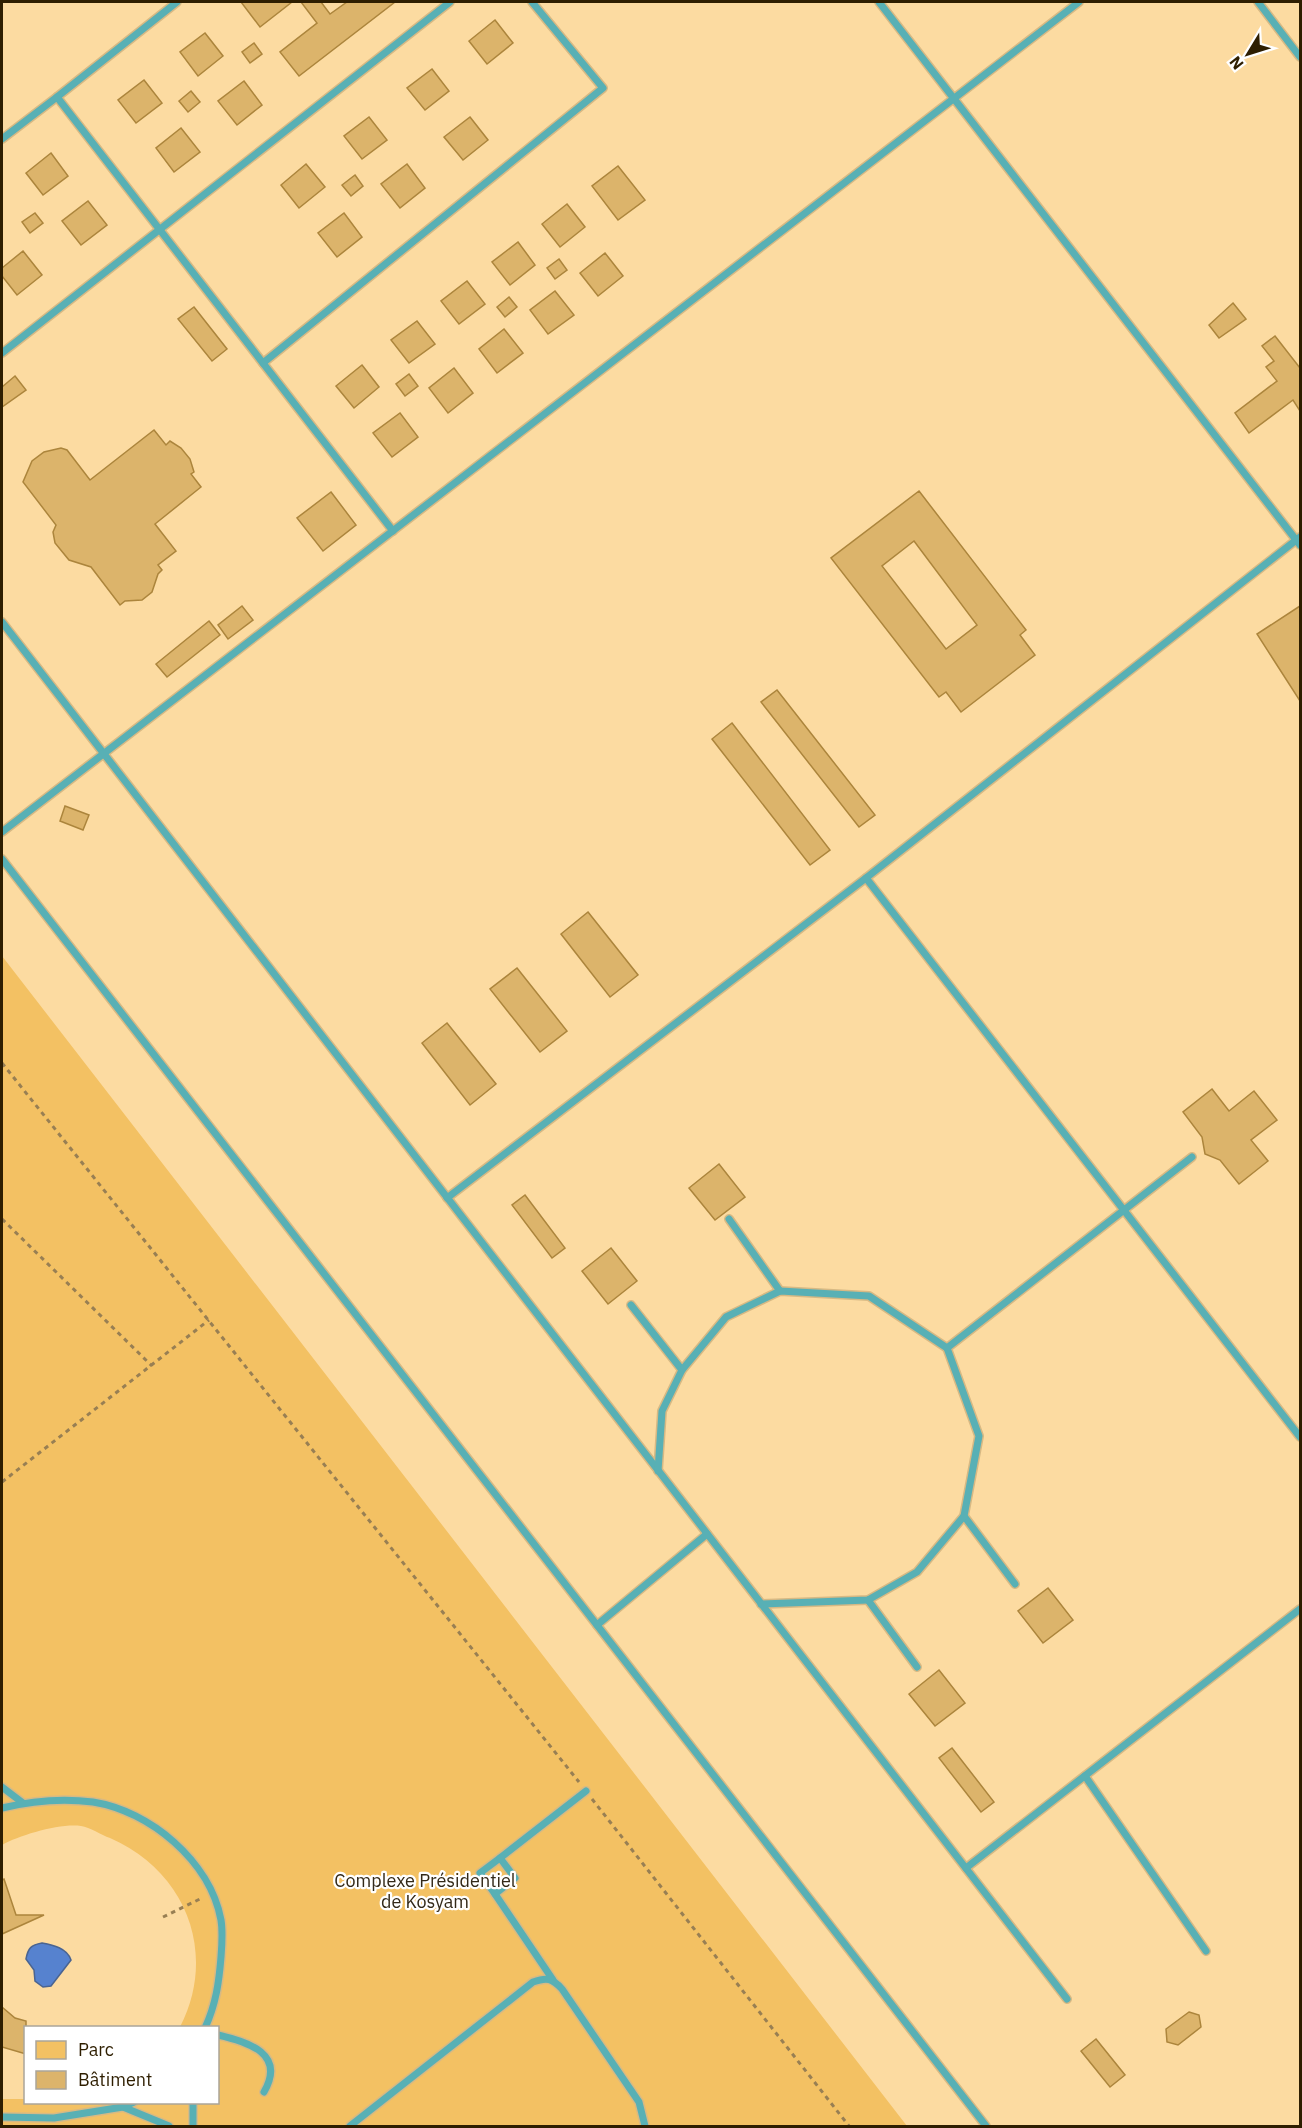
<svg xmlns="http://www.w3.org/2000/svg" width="1302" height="2128" font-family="'IBM Plex Sans',sans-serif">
<rect width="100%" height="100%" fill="#fcdba1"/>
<!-- green -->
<path fill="#f3c163" d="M2,956L907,2126H2V2099H25L26,2102H218V2028L180,2027C218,1953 186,1871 110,1838C101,1835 90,1827 81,1826C60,1823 20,1835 2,1845Z"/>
<!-- water -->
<path fill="#5682cf" stroke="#4a6491" stroke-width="1.5" d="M42,1943C53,1945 67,1948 71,1960L51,1986L43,1987L35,1981L34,1970L26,1959C28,1948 31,1945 42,1943Z"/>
<!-- building -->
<g fill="#dcb46b" stroke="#ac853c" stroke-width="1.5" fill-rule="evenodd">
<polygon points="241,2 292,2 260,27"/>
<polygon points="301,2 321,2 330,14 347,2 395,2 299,76 280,52 317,23"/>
<polygon points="495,20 513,43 487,64 469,41"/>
<polygon points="205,33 223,56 198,76 180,52"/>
<polygon points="254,43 262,54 250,63 242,52"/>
<polygon points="432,69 449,91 425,110 407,88"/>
<polygon points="144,80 162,103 136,123 118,100"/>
<polygon points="244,81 262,105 237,125 218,101"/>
<polygon points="191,91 200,102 188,112 179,101"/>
<polygon points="369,117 387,140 362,159 344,136"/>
<polygon points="470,117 488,140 463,160 444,137"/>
<polygon points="181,128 200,152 174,172 156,148"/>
<polygon points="51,153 68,176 43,195 26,173"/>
<polygon points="306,164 325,187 299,208 281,185"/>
<polygon points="407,164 425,188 400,208 381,184"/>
<polygon points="618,166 645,200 618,220 592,186"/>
<polygon points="355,175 363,186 351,196 342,185"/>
<polygon points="88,201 107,225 81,245 62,221"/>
<polygon points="567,204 585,227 560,247 542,224"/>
<polygon points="35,213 43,223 30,233 22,222"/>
<polygon points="344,213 362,237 337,257 318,233"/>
<polygon points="518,242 535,265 510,285 492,262"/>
<polygon points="23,251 42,275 17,295 2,276 2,268"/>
<polygon points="605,253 623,276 598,296 580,273"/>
<polygon points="559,259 567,270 555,279 547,268"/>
<polygon points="467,281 485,304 459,324 441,301"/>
<polygon points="555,291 574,315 548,334 530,310"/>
<polygon points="509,297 517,307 505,317 497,307"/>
<polygon points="1233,303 1246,319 1219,338 1209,325"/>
<polygon points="194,307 227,349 212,361 178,319"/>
<polygon points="417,321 435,344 409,363 391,340"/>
<polygon points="504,329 523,353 497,373 479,349"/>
<polygon points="1275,336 1300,368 1300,411 1293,400 1249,433 1235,413 1277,381 1266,367 1274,361 1262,346"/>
<polygon points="362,365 379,387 354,408 336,386"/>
<polygon points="454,368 473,393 448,413 429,388"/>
<polygon points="409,374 418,386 405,396 396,384"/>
<polygon points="15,376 26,390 2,407 2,387"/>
<polygon points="400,413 418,437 392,457 373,433"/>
<polygon points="154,430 166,445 170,441 181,448 190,459 194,472 191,474 201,487 155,524 176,551 158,565 162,570 158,574 152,592 142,600 125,601 120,605 91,567 69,560 55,543 53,532 56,525 23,482 32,461 44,452 61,448 67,450 90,480"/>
<path d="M919,491L1026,630L1020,635L1035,655L961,712L946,692L939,697L831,558ZM914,541L977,625L946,649L882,566Z"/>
<polygon points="331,492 356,525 323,551 297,518"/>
<polygon points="242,606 253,620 228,639 218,625"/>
<polygon points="1300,606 1300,701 1257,634"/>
<polygon points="209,621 220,635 167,677 156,664"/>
<polygon points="777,690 875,815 859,827 761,702"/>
<polygon points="732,723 830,850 810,865 712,739"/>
<polygon points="65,806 89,815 83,830 60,821"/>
<polygon points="588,912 638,975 610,997 561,934"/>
<polygon points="517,968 567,1031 540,1052 490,989"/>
<polygon points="447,1023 496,1084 470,1105 422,1043"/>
<polygon points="1212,1089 1229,1111 1254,1091 1277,1120 1251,1140 1268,1161 1239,1184 1220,1160 1205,1154 1202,1137 1183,1112"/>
<polygon points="719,1164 745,1197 715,1220 689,1188"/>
<polygon points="525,1195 565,1248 552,1258 512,1205"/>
<polygon points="611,1248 637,1281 608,1304 582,1271"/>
<polygon points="1048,1588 1073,1620 1043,1643 1018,1611"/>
<polygon points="939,1670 965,1703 935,1726 909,1694"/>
<polygon points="952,1748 994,1802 981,1812 939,1758"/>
<polygon points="4,1879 16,1915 44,1915 2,1934 2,1880"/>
<polygon points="2,2007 15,2018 26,2021 26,2054 2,2047"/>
<polygon points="1189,2012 1199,2015 1201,2027 1178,2045 1167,2042 1166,2029"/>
<polygon points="1096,2039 1125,2075 1110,2087 1081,2051"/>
</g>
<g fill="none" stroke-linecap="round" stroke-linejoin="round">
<!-- lane casing -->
<g stroke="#d7b984" stroke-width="10">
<g id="lane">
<polyline points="879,2 1300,545"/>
<polyline points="1258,2 1300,57"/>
<polyline points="57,97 177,2"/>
<polyline points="2,139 57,97 393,531"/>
<polyline points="2,353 450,2"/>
<polyline points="263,363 603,88 532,2"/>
<polyline points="2,622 1067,1999"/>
<polyline points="2,832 1079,2"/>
<polyline points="2,859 986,2126"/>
<polyline points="866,878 1300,1437"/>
<polyline points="447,1198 866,878 1300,537"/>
<polyline points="729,1219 780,1291"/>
<polyline points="631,1305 682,1370"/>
<polyline points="658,1471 662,1411 682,1370 726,1317 780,1291 869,1296 947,1348"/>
<polyline points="964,1516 1015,1584"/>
<polyline points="868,1600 917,1667"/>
<polyline points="761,1604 868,1600 917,1572 964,1516 979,1436 947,1348 1192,1157"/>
<polyline points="597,1625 707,1534"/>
<polyline points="1085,1776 1206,1951"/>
<polyline points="2,1787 23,1803"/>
<path d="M2,1808C31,1801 62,1798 93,1802C150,1811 210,1861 221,1920C223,1932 222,1944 221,1957C219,1982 216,2004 205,2028"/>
<polyline points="966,1868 1300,1609"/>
<polyline points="495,1894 480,1873 500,1858"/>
<polyline points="553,1980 495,1894 515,1878 500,1858 586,1791"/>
<path d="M218,2035C249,2042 286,2054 264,2092"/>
<polyline points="193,2102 193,2126"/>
<polyline points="123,2107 169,2126"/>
<polyline points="2,2117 54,2118 123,2107 134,2102"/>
<path d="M350,2126L533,1982C547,1977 552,1978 562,1989L639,2102L645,2126"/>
</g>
</g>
<!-- path -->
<g stroke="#987f53" stroke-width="3" stroke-dasharray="4.5 4.5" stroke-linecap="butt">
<polyline points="2,1063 579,1782"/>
<polyline points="2,1219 152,1366"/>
<polyline points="2,1482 209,1320"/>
<polyline points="592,1799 849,2126"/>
<polyline points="163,1917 202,1898"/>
</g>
<!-- lane -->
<use href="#lane" stroke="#58b0b5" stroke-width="7"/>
</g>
<g text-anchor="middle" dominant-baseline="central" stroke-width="4.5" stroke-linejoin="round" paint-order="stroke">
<!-- park labels -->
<g font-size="18" fill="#332918" stroke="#fff">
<text x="425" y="1880">Complexe Présidentiel<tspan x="425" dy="21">de Kosyam</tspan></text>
</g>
</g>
<!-- border -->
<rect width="1302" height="2128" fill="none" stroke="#2e1e00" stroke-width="6"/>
<!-- legend -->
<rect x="24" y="2026" width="195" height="78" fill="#ffffff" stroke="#aba599" stroke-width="1.5"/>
<rect x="36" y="2041" width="30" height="18" fill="#f3c163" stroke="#aba599" stroke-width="1.5"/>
<text x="78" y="2056" font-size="18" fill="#2e1e00">Parc</text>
<rect x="36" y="2071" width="30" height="18" fill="#dcb46b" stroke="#aba599" stroke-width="1.5"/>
<text x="78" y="2086" font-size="18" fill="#2e1e00">Bâtiment</text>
<!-- north arrow -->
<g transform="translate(1248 54) rotate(232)" stroke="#ffffff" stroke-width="4.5" paint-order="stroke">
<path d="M0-4.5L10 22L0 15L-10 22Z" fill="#2e1e00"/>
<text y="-9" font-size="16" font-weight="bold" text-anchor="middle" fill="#2e1e00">N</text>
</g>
</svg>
